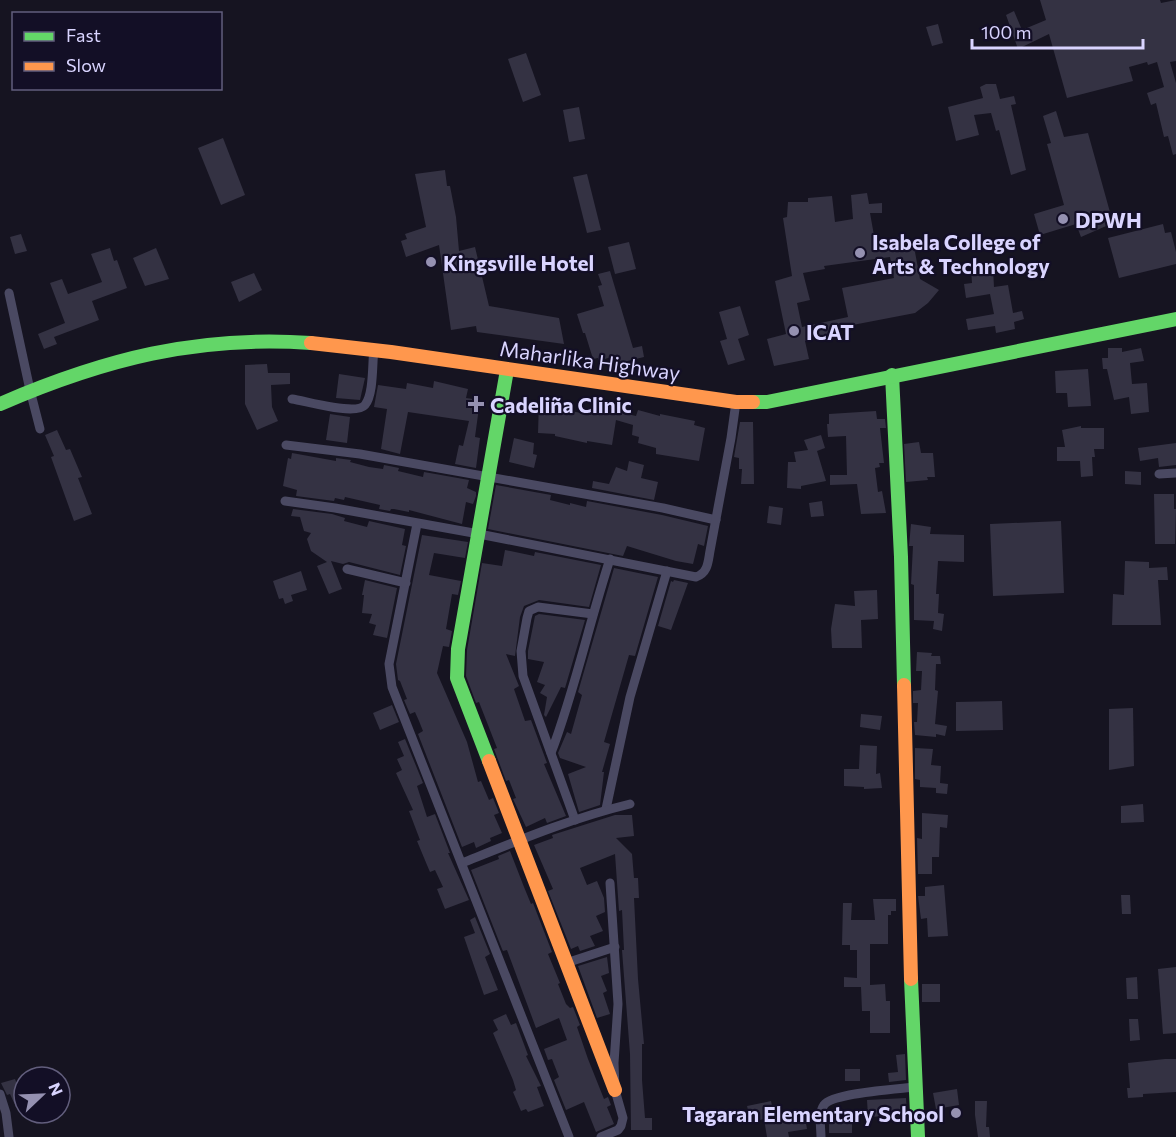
<svg xmlns="http://www.w3.org/2000/svg" width="1176" height="1137" font-family="Commissioner,sans-serif">
<rect width="100%" height="100%" fill="#161421"/>
<!-- building -->
<g fill="#343243" fill-rule="evenodd">
<polygon points="1040,0 1160,0 1161,3 1176,0 1176,61 1170,62 1176,83 1176,154 1173,155 1168,136 1164,137 1156,103 1151,105 1147,93 1164,87 1157,62 1148,65 1147,62 1129,67 1133,81 1067,98 1049,34 1018,49 1006,15 1014,11 1022,30 1046,20"/>
<polygon points="938,24 943,43 932,46 926,27"/>
<polygon points="526,53 541,95 523,102 508,59"/>
<polygon points="986,84 996,84 1000,99 1014,96 1016,104 1011,105 1026,170 1011,175 999,130 996,131 991,113 974,115 979,135 956,141 948,107 983,98 980,87"/>
<polygon points="579,107 585,139 569,142 563,110"/>
<polygon points="1056,111 1064,137 1088,133 1113,223 1081,237 1076,224 1040,235 1034,214 1064,205 1047,144 1051,143 1043,116"/>
<polygon points="223,138 245,195 221,205 198,148"/>
<polygon points="445,170 447,186 450,186 456,217 459,251 475,247 489,306 559,318 564,344 477,332 476,326 451,330 439,245 406,257 401,241 407,239 405,234 426,227 415,174"/>
<polygon points="587,174 601,230 587,233 573,177"/>
<path d="M867,193L869,204L882,203V213H870L875,241L902,237L923,244L915,252L920,279L939,290L928,303L915,313L837,328L838,334L805,341L809,359L774,366L767,339L786,334L775,281L792,276L783,218L787,217L788,202H808V198L832,196L835,222L853,219L851,195ZM890,257L894,278L842,288L848,317L802,327L797,303L810,300L803,273L825,269L824,266Z"/>
<polygon points="1163,224 1165,233 1171,232 1176,252 1176,264 1119,278 1108,238"/>
<polygon points="21,234 27,251 15,254 10,237"/>
<polygon points="629,242 636,269 615,274 608,247"/>
<polygon points="110,248 114,261 117,260 127,288 92,301 99,320 54,337 57,344 44,349 38,334 65,323 50,283 62,279 68,294 102,282 91,254"/>
<polygon points="156,248 169,279 145,286 133,258"/>
<polygon points="993,269 994,287 1008,285 1013,313 1022,311 1024,319 1014,322 1015,329 996,333 995,326 968,330 966,319 994,314 990,294 966,298 964,284 972,283 971,270"/>
<polygon points="610,271 633,348 642,346 644,357 619,363 617,355 599,361 598,358 593,359 585,333 583,333 577,314 604,306 598,286 602,285 598,274"/>
<polygon points="254,273 262,290 239,302 231,282"/>
<polygon points="740,306 749,335 738,339 745,360 728,365 720,341 727,339 719,312"/>
<polygon points="1108,348 1122,348 1122,352 1141,348 1144,361 1130,363 1132,384 1147,383 1149,412 1131,414 1129,397 1114,400 1107,369 1103,369 1102,358 1108,358"/>
<polygon points="267,364 268,373 290,373 290,384 271,385 272,407 278,421 257,430 245,404 245,365"/>
<polygon points="1088,369 1091,406 1068,407 1067,393 1056,393 1055,371"/>
<polygon points="339,374 365,378 360,400 336,398"/>
<polygon points="434,381 468,389 466,398 480,400 475,437 480,438 476,468 455,464 459,445 463,446 469,421 408,412 400,454 381,449 387,409 374,407 378,385 406,389 407,383 433,388"/>
<polygon points="539,402 561,405 561,402 572,404 571,411 591,415 593,406 636,416 638,410 660,416 660,414 695,421 694,425 705,428 699,461 656,454 656,448 638,443 639,437 632,435 633,425 616,420 612,445 587,441 587,443 555,436 555,434 538,433"/>
<polygon points="876,411 877,419 885,419 886,428 880,428 884,463 879,463 880,467 875,468 878,492 882,491 886,513 861,514 857,484 830,485 830,475 847,475 846,436 828,437 827,424 829,424 829,414"/>
<polygon points="330,414 350,417 347,443 326,440"/>
<polygon points="740,422 753,422 754,484 741,484 742,469 739,469 739,458 734,457"/>
<polygon points="1081,426 1081,428 1104,428 1104,449 1094,449 1095,457 1092,457 1093,476 1081,477 1080,461 1057,461 1057,447 1065,447 1062,430"/>
<polygon points="57,430 66,450 70,449 82,477 78,478 92,514 74,521 51,457 54,456 45,435"/>
<polygon points="821,435 825,448 817,451 826,481 801,486 801,489 787,488 788,462 796,462 794,452 808,450 804,440"/>
<polygon points="514,438 534,443 533,454 537,455 534,468 509,462"/>
<polygon points="919,442 921,453 933,453 935,477 927,477 928,480 906,482 904,444"/>
<polygon points="1176,443 1176,465 1159,467 1158,458 1140,461 1138,448"/>
<polygon points="292,453 336,461 336,458 351,460 350,462 369,467 383,469 384,465 399,468 398,471 423,477 424,472 469,480 467,488 476,492 476,496 473,504 466,502 462,524 409,510 409,512 394,509 391,509 390,511 379,509 380,505 345,497 344,500 335,498 334,501 296,496 297,490 283,486 288,458 291,459"/>
<polygon points="629,461 644,465 641,478 658,482 654,500 592,488 593,481 609,484 616,467 627,471"/>
<polygon points="1125,471 1141,472 1141,485 1125,484"/>
<polygon points="496,485 551,495 550,500 570,505 570,503 586,507 587,501 662,515 708,526 704,546 698,544 693,564 676,561 627,546 623,556 488,529"/>
<polygon points="1154,494 1174,494 1174,509 1176,509 1175,544 1155,544"/>
<polygon points="822,501 824,516 811,517 809,503"/>
<polygon points="769,506 783,508 781,525 767,523"/>
<polygon points="293,509 332,514 345,518 344,521 367,527 369,521 405,529 402,545 406,546 400,575 349,562 343,564 331,561 342,589 329,594 317,566 327,562 311,551 307,539 311,533 304,531 300,517 291,516"/>
<polygon points="1061,521 1064,593 993,596 990,524"/>
<polygon points="911,524 931,527 930,534 964,535 964,562 938,561 936,594 939,594 938,613 944,614 942,631 933,629 934,621 914,620 914,585 911,584 913,546 909,546"/>
<polygon points="422,535 468,542 465,558 434,553 429,575 461,581 458,595 452,594 446,629 452,631 449,647 443,646 437,673 467,742 478,782 481,781 489,800 493,798 499,813 494,815 502,833 490,838 491,841 476,848 474,842 462,847 418,734 423,731 419,721 415,712 410,714 404,700 407,699 400,681 398,680 396,664"/>
<polygon points="505,550 534,556 535,552 601,565 589,607 539,600 524,606 520,617 515,656 506,654 519,686 514,689 525,721 531,720 547,763 544,764 566,816 547,823 545,818 526,827 513,799 516,798 509,780 506,781 494,749 497,748 479,702 476,703 466,676 467,650 482,563 502,566"/>
<polygon points="1125,561 1149,562 1149,568 1167,567 1168,580 1158,580 1161,625 1112,625 1113,594 1124,595"/>
<polygon points="614,568 658,577 635,656 629,655 604,742 610,744 602,772 604,772 600,805 579,812 568,774 586,767 560,758 558,753 567,732 571,734 582,695 578,692"/>
<polygon points="301,571 307,590 291,595 293,601 285,604 283,598 279,599 273,581"/>
<polygon points="365,580 397,588 387,638 373,635 376,625 369,623 372,614 362,613 364,595 362,595"/>
<polygon points="674,580 688,583 671,630 658,626 671,581 673,582"/>
<polygon points="877,590 878,619 861,620 862,648 832,648 831,629 835,604 855,606 854,591"/>
<polygon points="539,614 585,620 565,688 561,687 546,717 544,715 547,697 540,693 545,685 537,682 544,662 528,659 528,651 535,616"/>
<polygon points="917,652 932,653 931,656 940,656 941,664 936,664 935,690 938,691 935,724 947,726 945,736 936,734 936,737 915,735 914,722 917,722 918,703 913,703 913,691 921,690 922,671 916,671"/>
<polygon points="1002,701 1003,730 956,731 956,702"/>
<polygon points="392,705 399,722 380,730 373,713"/>
<polygon points="1133,708 1134,766 1109,770 1109,709"/>
<polygon points="861,714 882,716 880,730 860,727"/>
<polygon points="405,739 423,783 417,786 427,817 435,814 450,853 448,853 469,900 445,909 437,889 443,887 435,870 430,872 427,865 417,841 420,840 409,811 413,810 396,773 402,770 397,759 404,756 398,742"/>
<polygon points="860,745 877,746 876,774 880,773 882,788 864,789 864,787 844,786 844,769 859,769"/>
<polygon points="915,748 933,749 931,765 941,766 940,783 948,784 947,794 936,793 936,788 920,787 920,780 915,779"/>
<polygon points="1143,804 1144,822 1121,823 1121,806"/>
<polygon points="922,813 948,815 947,828 940,827 939,857 932,857 932,874 918,874 917,838 922,839"/>
<polygon points="615,815 632,815 634,836 616,838 632,854 634,878 638,878 639,898 634,898 638,979 644,1044 642,1044 642,1080 645,1118 652,1118 652,1130 631,1130 630,1054 622,950 624,950 622,910 619,911 615,854 580,868 587,885 597,881 604,898 605,912 596,916 603,931 590,936 595,946 580,951 578,946 571,949 548,891 553,889 534,845 553,838 552,835"/>
<polygon points="510,851 524,887 531,904 533,903 552,952 548,954 560,983 558,984 566,1004 570,1008 573,1007 580,1025 577,1027 588,1059 604,1099 608,1097 611,1105 607,1107 614,1124 596,1132 584,1102 566,1110 554,1080 559,1077 552,1059 548,1060 544,1049 567,1040 559,1018 536,1028 507,950 503,951 502,949 471,870 499,859 498,856"/>
<polygon points="944,885 948,936 928,937 927,918 921,919 918,896 925,896 925,887"/>
<polygon points="1121,895 1130,895 1131,914 1122,914"/>
<polygon points="873,899 896,899 896,911 891,911 891,915 888,915 888,944 870,944 870,985 885,984 886,1001 890,1001 890,1033 870,1033 870,1011 862,1011 861,987 844,987 844,977 857,978 857,950 850,950 850,945 842,945 843,903 852,903 851,920 875,920"/>
<polygon points="475,917 490,954 485,957 498,990 484,995 464,937 475,933 470,920"/>
<polygon points="607,957 609,973 601,976 607,991 603,993 610,1014 597,1018 578,966"/>
<polygon points="1176,967 1176,1033 1163,1034 1158,969"/>
<polygon points="1137,977 1138,999 1127,999 1126,978"/>
<rect x="922" y="984" width="18" height="18"/>
<polygon points="506,1014 511,1025 516,1023 528,1055 526,1056 541,1086 537,1087 544,1106 528,1112 526,1109 521,1111 513,1092 516,1090 513,1080 493,1033 498,1030 493,1020"/>
<polygon points="1129,1019 1138,1019 1140,1040 1130,1041"/>
<polygon points="905,1054 906,1080 889,1082 888,1073 898,1072 896,1055"/>
<polygon points="1165,1059 1176,1059 1176,1092 1143,1094 1143,1097 1128,1098 1127,1088 1130,1088 1128,1063"/>
<rect x="845" y="1069" width="15" height="12"/>
<polygon points="15,1079 21,1094 24,1093 24,1104 16,1107 10,1094 7,1095 1,1083"/>
<polygon points="957,1089 959,1105 936,1109 933,1093"/>
<polygon points="906,1098 907,1115 868,1117 867,1100"/>
<polygon points="771,1101 774,1115 799,1111 800,1119 805,1118 807,1129 788,1132 789,1137 767,1137 764,1119 751,1122 747,1106"/>
<polygon points="975,1101 987,1101 986,1127 989,1127 990,1137 978,1137 975,1115"/>
<rect x="829" y="1119" width="23" height="14"/>
</g>
<g fill="none" stroke-linecap="round" stroke-linejoin="round">
<!-- street -->
<g stroke="#4a4962" stroke-width="9">
<polyline points="9,293 30,390 40,429"/>
<path d="M292,399C306,401 356,416 365,405C374,394 372,363 374,349"/>
<polyline points="286,445 360,454 663,508 716,520"/>
<polyline points="1159,474 1176,473"/>
<path d="M285,501L335,508L479,534L696,577C708,573 708,562 710,551L731,438L736,402"/>
<polyline points="417,524 389,664 392,687 569,1137"/>
<polyline points="347,569 406,583"/>
<path d="M551,753C575,690 589,623 610,559"/>
<polyline points="606,809 630,697 667,571"/>
<polyline points="575,820 523,676 521,651 527,618 529,611 538,607 593,614"/>
<path d="M462,863C517,841 572,818 630,804"/>
<polyline points="566,963 615,947"/>
<polyline points="0,1094 6,1113 9,1137"/>
<polyline points="601,1137 618,1130 621,1126 623,1118 615,1090 614,1063 618,1004 610,883"/>
<path d="M821,1137C821,1128 818,1113 824,1105C832,1093 899,1089 915,1087"/>
</g>
<!-- fast -->
<g stroke="#63d668" stroke-width="14">
<polyline points="892,375 901,557 904,685"/>
<polyline points="753,402 767,402 1176,319"/>
<path d="M0,404C104,359 198,335 311,343"/>
<polyline points="489,761 457,678 458,649 507,370"/>
<polyline points="911,979 918,1137"/>
</g>
<!-- slow -->
<g stroke="#ff974d" stroke-width="14">
<polyline points="311,343 391,352 736,402 753,402"/>
<polyline points="904,685 911,979"/>
<polyline points="489,761 615,1090"/>
</g>
</g>
<!-- markers -->
<g fill="#9591b1" stroke="#130f26" stroke-width="2">
<circle cx="1063" cy="219" r="6"/>
<circle cx="860" cy="253" r="6"/>
<circle cx="431" cy="262" r="6"/>
<circle cx="794" cy="331" r="6"/>
<path d="M473 395h6v6h6v6h-6v6h-6v-6h-6v-6h6z"/>
<circle cx="956" cy="1113" r="6"/>
</g>
<g text-anchor="middle" dominant-baseline="central" stroke-width="4.5" stroke-linejoin="round" paint-order="stroke">
<!-- poi labels -->
<g font-size="21" font-weight="bold" fill="#d9d4ff" stroke="#130f26" text-anchor="start">
<text x="1075" y="219">DPWH</text>
<text x="872" y="241">Isabela College of<tspan x="872" dy="24">Arts &amp; Technology</tspan></text>
<text x="443" y="262">Kingsville Hotel</text>
<text x="806" y="331">ICAT</text>
<text x="490" y="404">Cadeliña Clinic</text>
<text x="944" y="1113" text-anchor="end">Tagaran Elementary School</text>
</g>
<!-- street labels -->
<g font-size="21" fill="#d9d4ff" stroke="#130f26">
<text transform="translate(590 360) rotate(8)">Maharlika Highway</text>
</g>
</g>
<!-- legend -->
<rect x="12" y="12" width="210" height="78" fill="#130f26" stroke="#625e7d" stroke-width="1.5"/>
<rect x="24" y="32" width="30" height="9" fill="#63d668" stroke="#625e7d" stroke-width="1.5"/>
<text x="66" y="42" font-size="18" fill="#d9d4ff">Fast</text>
<rect x="24" y="62" width="30" height="9" fill="#ff974d" stroke="#625e7d" stroke-width="1.5"/>
<text x="66" y="72" font-size="18" fill="#d9d4ff">Slow</text>
<!-- north arrow -->
<g transform="translate(42 1095) rotate(67)"><circle r="28" fill="#130f26" stroke="#625e7d" stroke-width="1.5"/>
<path d="M0-4.5L10 22L0 15L-10 22Z" fill="#9591b1"/>
<text y="-9" font-size="16" font-weight="bold" text-anchor="middle" fill="#d9d4ff">N</text>
</g>
<!-- scale -->
<path d="M972 39v9h171v-9" fill="none" stroke="#d9d4ff" stroke-width="3"/>
<text x="981" y="39" font-size="18" fill="#d9d4ff" stroke="#130f26" stroke-width="4.5" paint-order="stroke">100 m</text>
</svg>
